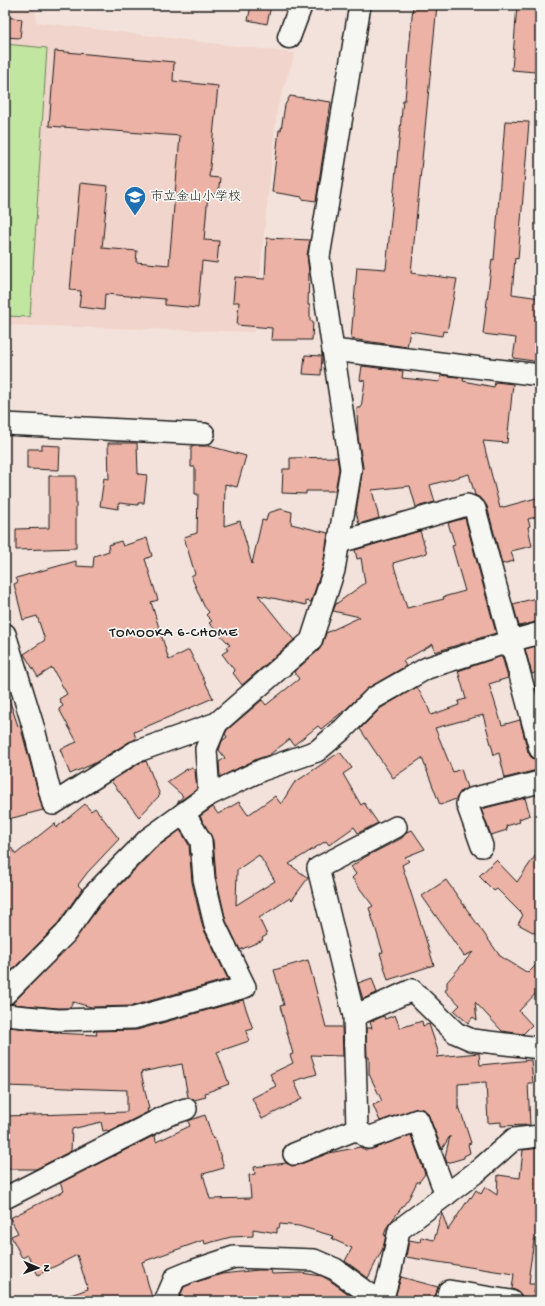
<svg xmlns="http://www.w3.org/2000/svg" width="545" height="1306" font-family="'Gochi Hand','Klee One',sans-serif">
<rect width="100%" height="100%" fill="#f3e2db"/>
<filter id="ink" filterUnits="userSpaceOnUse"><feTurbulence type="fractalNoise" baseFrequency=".025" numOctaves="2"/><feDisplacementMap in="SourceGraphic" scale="8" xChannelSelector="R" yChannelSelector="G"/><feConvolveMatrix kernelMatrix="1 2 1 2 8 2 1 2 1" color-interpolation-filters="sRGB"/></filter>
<g filter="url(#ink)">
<!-- built -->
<polygon fill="#f1d4cb" points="5,5 36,5 36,22 295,53 277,109 254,332 5,325"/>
<!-- green -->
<polygon fill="#c1e6a0" stroke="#6e815e" points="5,44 47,48 30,317 5,316"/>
<!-- building -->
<g fill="#ebb2a5" stroke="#1c1c1c" fill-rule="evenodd">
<polygon points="251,5 271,5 267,24 248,20"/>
<polygon points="413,5 437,5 411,273 457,279 447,332 443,331 442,336 410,331 407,347 351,339 357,267 386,269 403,100 405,100"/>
<polygon points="517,5 540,5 535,72 512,70"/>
<polygon points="5,17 22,19 20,38 5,37"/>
<polygon points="55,51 174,62 173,81 218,86 209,177 220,178 218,194 208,194 204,240 219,241 217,263 202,261 198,308 165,305 165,299 105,294 104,310 79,307 81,291 70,290 80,183 108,186 102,248 137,251 136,262 169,265 180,136 49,126"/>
<polygon points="290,96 331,102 316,201 302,199 302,197 272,192 279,130 281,130 285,105"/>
<polygon points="505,121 529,122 518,259 515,258 512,294 540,298 540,362 513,358 516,338 483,334 492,259 494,260"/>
<polygon points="267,238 310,240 307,255 309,272 308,305 310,305 310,321 313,321 312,340 271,340 272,328 237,325 239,302 233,302 235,277 265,279"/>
<polygon points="305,355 322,356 321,375 303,374"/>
<polygon points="362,366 403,371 402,378 440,382 441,375 464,378 463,381 494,387 495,382 513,384 507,443 483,441 500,508 540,497 540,516 528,519 530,526 528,527 532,546 511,551 514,561 502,564 487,506 482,499 475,495 469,474 430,485 435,502 416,507 410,486 372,490 379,518 359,524 356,512 363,467 358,437 357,408 361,408 365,381 360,380"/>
<polygon points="108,443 137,443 138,474 147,475 144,503 138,503 138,505 119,503 118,509 100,506 104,478 109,479"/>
<polygon points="42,445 60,446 59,470 27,469 27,449 42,449"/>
<polygon points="191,446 209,446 246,456 237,487 225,484 224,526 240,521 252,564 262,520 266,521 268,513 281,509 292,512 291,524 328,533 323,566 311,602 306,601 306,605 258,595 294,640 242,685 233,673 235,671 222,654 228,650 226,647 230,645 209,623 212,621 206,615 209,612 204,606 191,576 195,574 184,537 197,533 198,494 195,494 195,467 191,467"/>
<polygon points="336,457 337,457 339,469 335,491 306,491 306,494 282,493 283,469 290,469 290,458"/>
<polygon points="49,476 76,476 76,548 16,550 16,529 49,528"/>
<polygon points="465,518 496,633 435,652 433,644 403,661 406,666 368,688 345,710 321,729 318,726 294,745 290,739 269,755 257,759 220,777 219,762 225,758 219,750 222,741 227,737 225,734 227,730 262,700 266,705 299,679 294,672 319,650 322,645 326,633 360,617 333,611 336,604 365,583 361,558 357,559 355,550 420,531 427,553 393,563 407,608 444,599 443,597 465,591 452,546 455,545 448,523"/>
<polygon points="147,538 152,556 145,559 158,600 151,602 169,660 189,650 213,698 134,732 136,739 129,742 93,764 70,774 60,749 77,742 59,709 63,706 59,699 67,694 52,668 38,677 24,654 45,640 37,616 23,620 14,584 18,582 16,578 76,561 76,566 93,567 94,556 109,551 108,545 121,541 123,546"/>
<polygon points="540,597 540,621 519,626 513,604"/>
<polygon points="540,645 540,671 532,674 525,649"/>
<polygon points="502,656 508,678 489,684 502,725 520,720 528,752 531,757 535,759 537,770 505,778 499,753 494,755 483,715 435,728 453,772 461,769 467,788 461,791 456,799 440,805 422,758 393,778 360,729 381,708 417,687 428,707 431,715 459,705 458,701 466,699 458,671"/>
<polygon points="5,696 8,696 18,726 20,725 43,810 5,820"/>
<path d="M340,752L352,768L343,774L361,805L364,803L378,823L358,833L354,827L329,845L326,841L289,864L308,878L292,900L290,898L259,918L267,935L262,938L263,940L240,950L226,921L216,877L213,840L200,816L213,807L218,814L239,802L248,815L275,796L281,804L294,783ZM259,855L275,881L236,905L237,870Z"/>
<polygon points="146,761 160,795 139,817 111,781 140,763"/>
<polygon points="192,767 195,771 197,789 177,803 183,796 167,782 187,769 187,770"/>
<polygon points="525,798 530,815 519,819 520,822 506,826 507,830 491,835 481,809"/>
<polygon points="85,804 91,811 95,808 119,839 87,873 78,885 82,889 56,926 5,977 5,840 16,854 55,823 56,828"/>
<polygon points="180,830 189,845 192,882 203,928 228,979 132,1006 91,1007 73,1002 70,1008 58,1008 12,1004 73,942 101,904 102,904 106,899 156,848"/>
<polygon points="412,830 425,849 405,857 409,861 402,865 434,965 388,980 380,953 383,952 369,908 373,906 352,878 356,874 351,867 365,857 402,838 406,832"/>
<polygon points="540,849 540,936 518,924 523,915 497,889 494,891 479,876 496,860 517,882"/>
<polygon points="446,880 500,956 528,973 540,961 540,989 519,1011 532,1025 523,1034 502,1031 475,1002 477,1020 473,1017 468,1023 454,1011 460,1005 445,991 447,988 447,982 473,952 464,956 422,896"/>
<polygon points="308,960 326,1027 342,1027 343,1056 311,1055 317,1074 294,1081 302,1099 262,1119 252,1098 276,1086 270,1074 293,1063 290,1055 293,1054 280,1006 284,1005 274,970"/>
<polygon points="372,978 377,993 363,999 358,983"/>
<polygon points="243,1000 253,1029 246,1031 249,1041 217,1052 229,1084 205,1093 206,1097 194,1100 188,1097 182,1064 141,1072 149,1109 147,1109 148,1112 108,1132 107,1130 103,1131 101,1122 72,1129 71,1151 36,1169 5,1169 5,1116 127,1112 127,1090 5,1086 5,1057 9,1027 55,1032 54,1033 97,1035 96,1031 137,1030"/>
<polygon points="395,1015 400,1028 422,1021 423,1026 429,1024 439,1054 436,1057 479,1053 480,1065 531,1060 533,1083 528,1083 530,1125 501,1126 501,1122 488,1123 486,1082 458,1084 458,1110 459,1106 471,1143 468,1144 470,1153 464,1156 464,1158 447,1163 445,1157 450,1136 442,1149 429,1116 426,1111 420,1108 414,1109 380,1121 373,1105 382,1101 369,1074 369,1057 367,1057 366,1028 372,1028 370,1022 384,1016 385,1019"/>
<polygon points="205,1115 213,1139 215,1138 224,1168 203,1174 210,1199 251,1198 249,1175 255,1174 254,1167 286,1163 292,1166 298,1165 329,1153 360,1147 366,1150 372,1149 411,1135 425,1174 419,1182 417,1182 409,1198 387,1227 384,1235 386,1235 383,1248 368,1278 345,1261 352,1248 332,1239 333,1236 299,1226 280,1224 279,1228 277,1228 277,1233 253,1229 253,1236 231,1237 205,1244 204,1240 142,1262 153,1301 59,1301 59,1299 88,1289 77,1255 38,1275 28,1255 22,1258 11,1236 18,1233 10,1218 64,1191 60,1183 155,1135 156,1142 190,1126 188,1121"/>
<polygon points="540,1148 540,1241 534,1240 529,1274 530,1274 529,1284 536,1284 532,1301 523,1301 522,1296 519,1292 512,1289 514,1274 406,1257 409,1240 420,1242 421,1237 434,1240 442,1213 448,1230 470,1197 471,1198 476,1190 481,1194 485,1187 497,1195 498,1175 520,1178 523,1150"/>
<polygon points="258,1270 271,1270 272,1274 302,1273 322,1276 329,1280 357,1300 356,1301 178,1301 184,1287 196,1282 222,1274"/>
<polygon points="401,1277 438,1287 434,1301 394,1301"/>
</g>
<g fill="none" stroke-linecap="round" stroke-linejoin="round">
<!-- minor casing -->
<g stroke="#1c1c1c" stroke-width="24">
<g id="minor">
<polyline points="333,350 540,375"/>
<polyline points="5,424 204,434"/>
<polyline points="340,542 467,505 472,507 475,509 540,749"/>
<polyline points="5,634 34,729 53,804 135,752 217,723 311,641 334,570 351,469 319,257 360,5"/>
<polyline points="209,795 262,770 317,751 343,729 374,698 427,668 511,641 540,633"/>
<polyline points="396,827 318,868 354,1016 412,990 456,1033 472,1040 540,1048"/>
<polyline points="482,846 467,804 468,801 471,799 540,782"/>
<polyline points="5,994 65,934 92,896 148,839 209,795 206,749 217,723"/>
<polyline points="5,1015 58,1020 134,1018 245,987 215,925 204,879 201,841 184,813"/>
<polyline points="354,1016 357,1129 368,1138 418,1120 446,1195"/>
<polyline points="294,1154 357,1129"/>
<polyline points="5,1198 168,1115 186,1109"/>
<polyline points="165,1301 175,1278 192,1271 234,1257 314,1260 335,1269 379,1301"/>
<polyline points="382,1301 391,1269 399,1230 479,1170 514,1139 540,1136"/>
<polyline points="446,1301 449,1291 511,1301"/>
</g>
</g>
<!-- tertiary casing -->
<g stroke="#1c1c1c" stroke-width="25">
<polyline id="tertiary" points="289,37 301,5"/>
</g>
<!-- minor -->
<use href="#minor" stroke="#f6f6f2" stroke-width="21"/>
<!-- tertiary -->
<use href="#tertiary" stroke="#f6f6f2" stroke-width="22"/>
</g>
</g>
<!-- icons -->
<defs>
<g id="school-pin" transform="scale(1.15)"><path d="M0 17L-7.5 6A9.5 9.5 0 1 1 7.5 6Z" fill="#1f6fb2" stroke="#f6f6f2"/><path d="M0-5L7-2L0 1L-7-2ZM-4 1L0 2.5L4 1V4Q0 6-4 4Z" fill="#fff"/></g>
</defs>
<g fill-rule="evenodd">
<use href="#school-pin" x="135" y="197"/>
</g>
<g text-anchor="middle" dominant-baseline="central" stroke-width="3.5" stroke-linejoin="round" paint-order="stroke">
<!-- poi labels -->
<g font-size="13" fill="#1c1c1c" stroke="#f6f6f2" text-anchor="start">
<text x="150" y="197">市立金山小学校</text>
</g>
<!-- neighbourhood labels -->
<g font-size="14" letter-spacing="1" fill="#1c1c1c" stroke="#f6f6f2">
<text x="174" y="633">TOMOOKA 6-CHOME</text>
</g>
</g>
<!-- margin -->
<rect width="545" height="1306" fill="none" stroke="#f6f6f2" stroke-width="20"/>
<rect x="10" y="10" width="525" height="1286" fill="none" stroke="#1c1c1c" stroke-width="1.5" filter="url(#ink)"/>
<!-- north arrow -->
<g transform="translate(38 1268) rotate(92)" stroke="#f6f6f2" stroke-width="3" paint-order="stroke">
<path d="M0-3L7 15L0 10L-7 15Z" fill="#1c1c1c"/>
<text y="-6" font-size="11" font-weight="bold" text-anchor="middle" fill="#1c1c1c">N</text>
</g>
</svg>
